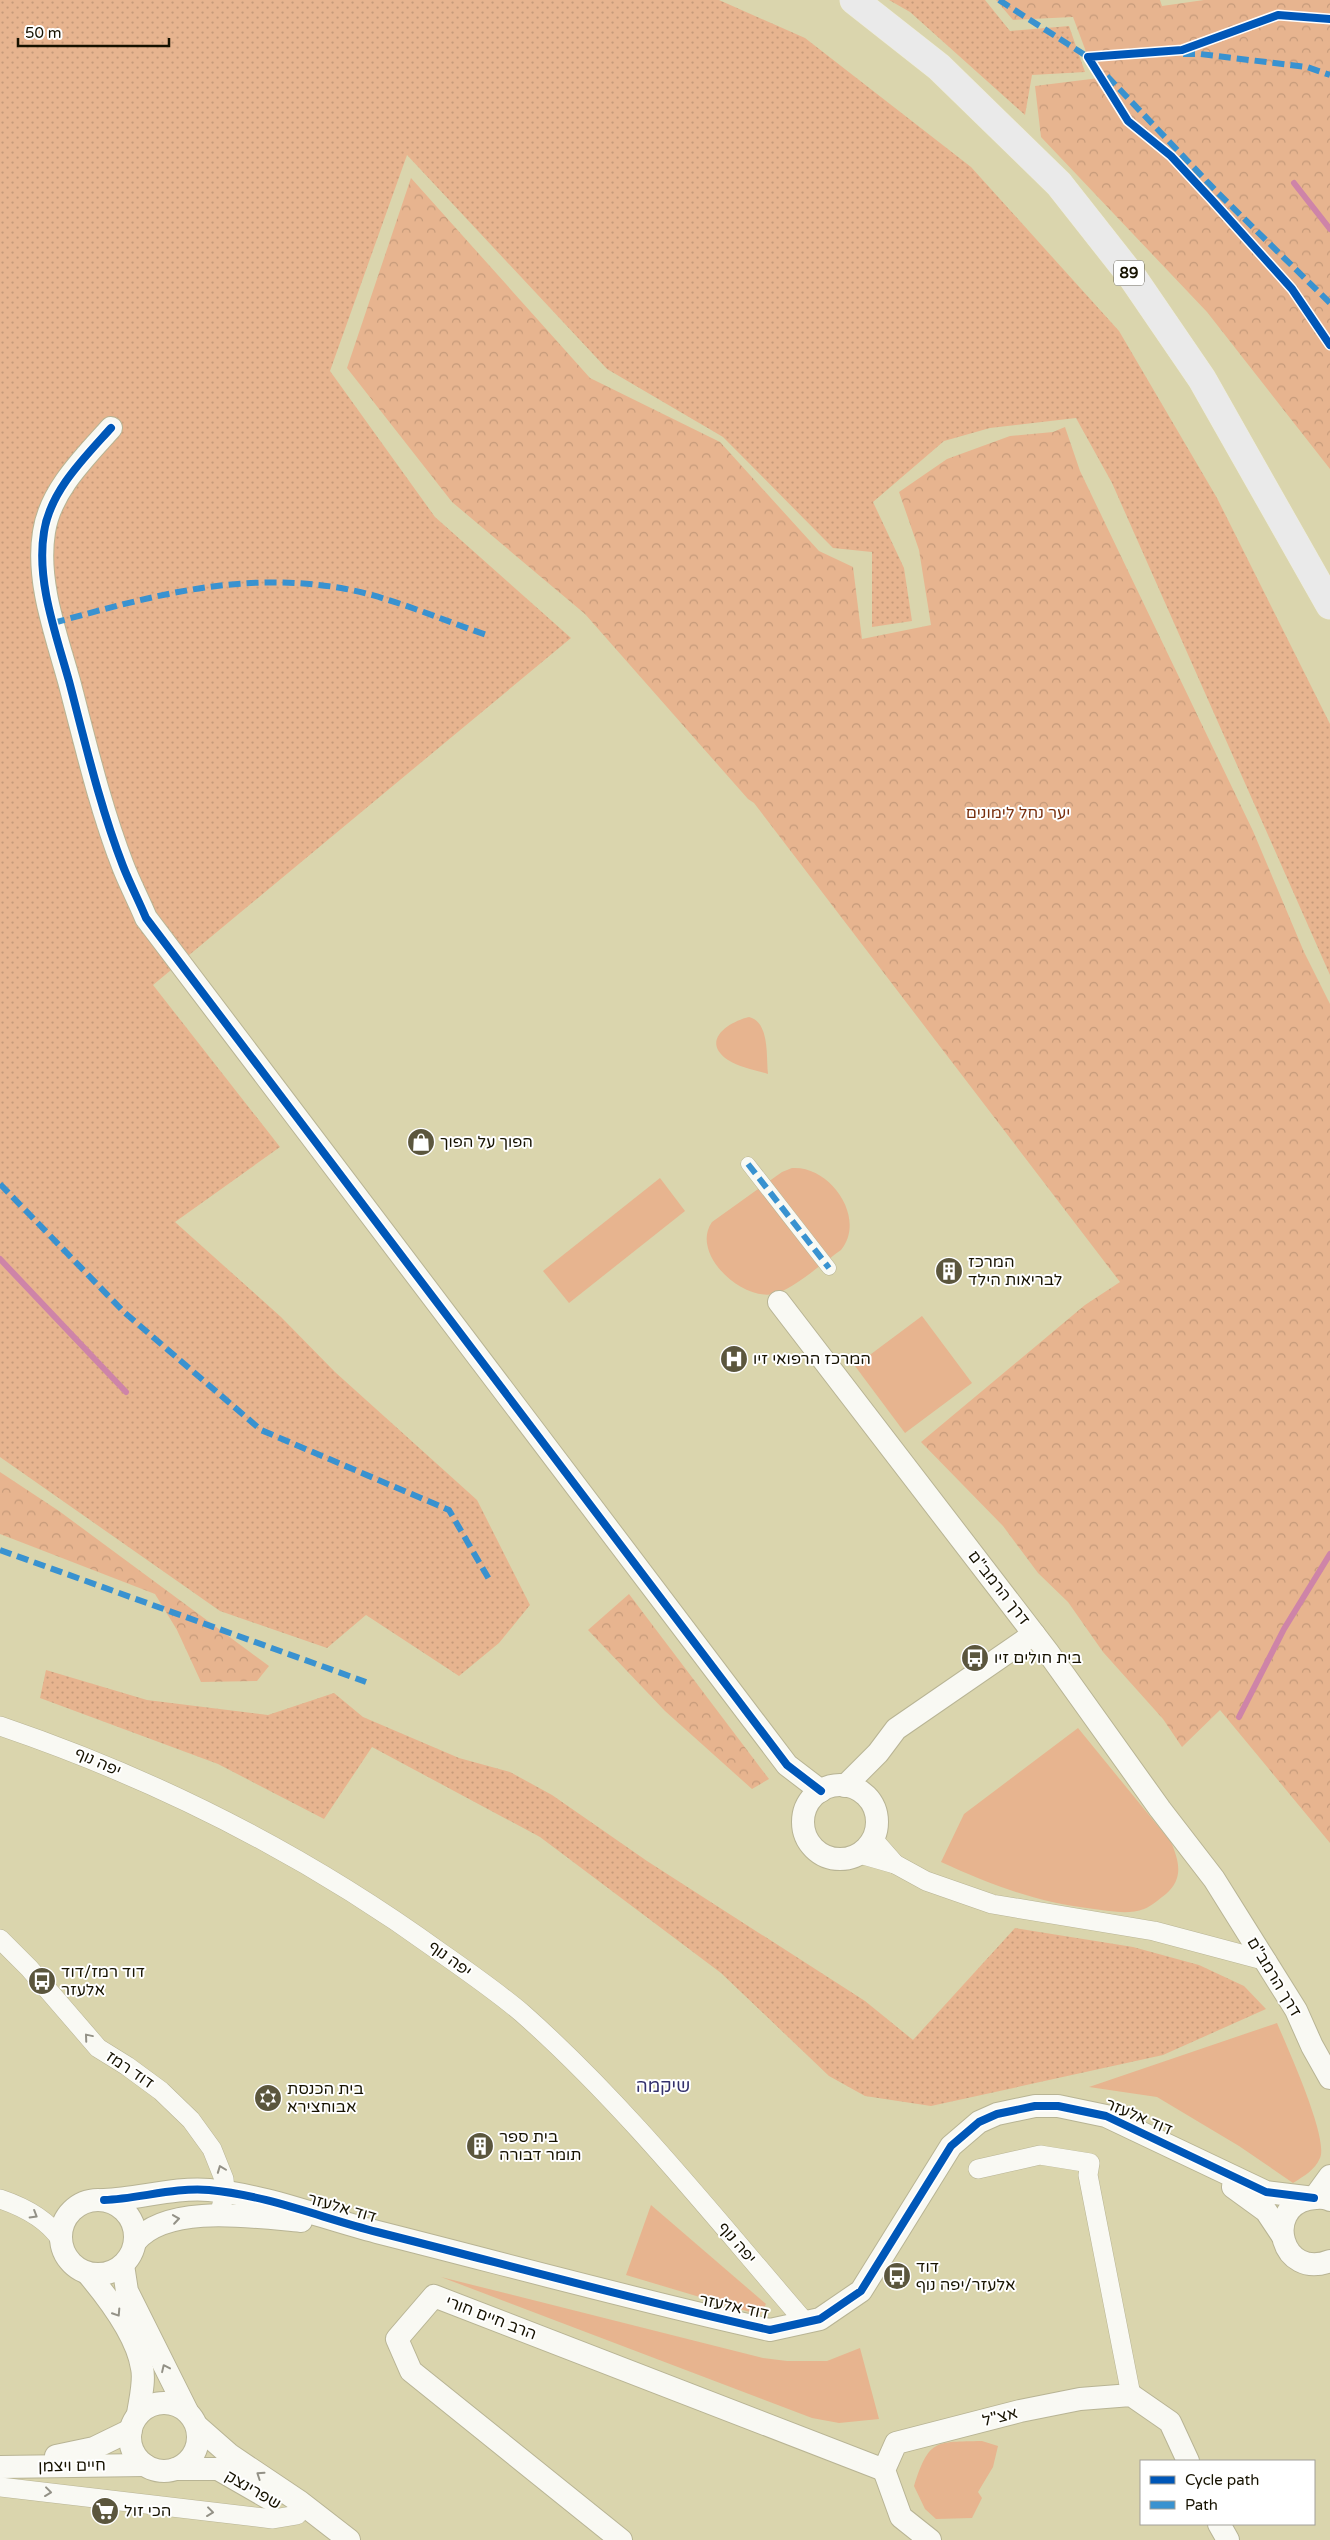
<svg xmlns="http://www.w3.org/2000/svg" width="1330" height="2540" font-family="'Varela Round',Heebo,sans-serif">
<defs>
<pattern id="grass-dots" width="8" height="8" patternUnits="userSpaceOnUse" patternTransform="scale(1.25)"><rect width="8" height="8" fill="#e7b48f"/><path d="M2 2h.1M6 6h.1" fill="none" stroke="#c59a7a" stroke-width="1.8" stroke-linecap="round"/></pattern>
<pattern id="forest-crowns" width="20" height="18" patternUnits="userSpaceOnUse" patternTransform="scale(1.25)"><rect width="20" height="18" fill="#e7b48f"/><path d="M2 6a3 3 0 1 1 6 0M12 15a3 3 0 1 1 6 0" fill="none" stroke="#c59a7a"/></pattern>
</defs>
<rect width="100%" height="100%" fill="#dad5ad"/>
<!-- grass -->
<g fill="url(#grass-dots)">
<polygon points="0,0 719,0 805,38 971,167 1119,331 1217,498 1330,724 1330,975 1112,483 1076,418 990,428 944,441 873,502 904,568 912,621 872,627 872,552 833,548 723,437 607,369 407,155 330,371 435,517 571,638 153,985 280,1147 175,1222 281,1317 335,1372 477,1500 530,1605 499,1643 459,1676 366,1615 327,1648 220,1611 0,1457"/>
<polygon points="889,0 985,0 1010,31 1069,26 1085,72 1032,75 1025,115 910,12"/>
<polygon points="46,1670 147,1700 268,1715 334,1693 363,1717 459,1758 510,1772 552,1795 647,1861 865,2001 913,2040 1015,1928 1133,1947 1199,1965 1244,1986 1266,2009 1163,2055 931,2106 865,2096 829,2076 721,1973 540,1837 372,1747 324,1819 218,1764 40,1698"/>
</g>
<!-- forest -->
<g fill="url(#forest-crowns)">
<polygon points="996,0 1160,0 1162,6 1204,0 1330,0 1330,469 1207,312 1041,137 1035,86 1107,77 1088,57 1073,17 1013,20"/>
<polygon points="411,178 590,378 720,442 819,551 853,567 862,639 931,625 919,550 899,492 947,459 1010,436 1053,432 1065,427 1080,471 1253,831 1304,952 1330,1004 1330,1843 1220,1710 1182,1747 1163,1719 1103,1652 1068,1602 1038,1573 1003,1526 921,1442 1085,1305 1120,1282 754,803 748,799 585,614 452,502 347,368"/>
<polygon points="0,1472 59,1511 269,1666 257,1681 201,1682 177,1630 155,1594 0,1534"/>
<polygon points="629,1594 769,1779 752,1789 665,1711 588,1630"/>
</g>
<!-- green -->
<g fill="#e7b48f">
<path d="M749,1017C770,1022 766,1057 768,1074C755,1070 739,1067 728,1060C700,1041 728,1022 749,1017Z"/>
<path d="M792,1168C830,1165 867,1218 841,1250C825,1261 791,1291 774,1294C741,1301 690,1253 712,1222L782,1172Z"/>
<polygon points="660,1178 685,1211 569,1303 543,1271"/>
<polygon points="922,1316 972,1383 905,1433 855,1366"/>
<path d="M1078,1728L1171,1842C1179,1861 1184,1878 1166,1894C1159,1899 1152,1906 1144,1909C1128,1915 1110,1911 1094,1909C1036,1902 994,1886 941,1862L964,1814Z"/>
<path d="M1277,2023C1287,2047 1329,2138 1320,2158C1315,2170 1304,2176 1293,2183L1239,2146L1157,2097L1089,2087Z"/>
<polygon points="651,2205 766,2304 760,2315 626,2275"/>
<polygon points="441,2277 763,2358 787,2361 827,2361 860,2348 879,2419 839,2423 812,2418"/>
<path d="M982,2441L998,2446L993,2467L978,2492L982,2498L972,2518L936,2519L925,2509L914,2486C929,2439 935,2442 982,2441Z"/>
</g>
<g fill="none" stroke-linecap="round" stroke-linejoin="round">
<!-- stream -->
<g stroke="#ce84a8" stroke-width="6">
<polyline points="1294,183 1330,229"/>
<polyline points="0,1259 126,1392"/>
<polyline points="1239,1717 1284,1629 1330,1554"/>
</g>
<!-- pedestrian casing -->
<g stroke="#b8b494" stroke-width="15">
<polyline id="pedestrian" points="748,1164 829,1268"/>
</g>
<!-- minor casing -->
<g stroke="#b8b494" stroke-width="20">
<g id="minor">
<path d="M0,1726C156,1779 306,1855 440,1952C467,1971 496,1991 522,2013C626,2105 714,2217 805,2322"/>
<polyline points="873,1839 895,1864"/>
<polyline points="860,1854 895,1864 926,1881 992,1904 1154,1931 1267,1961"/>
<polyline points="0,1939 29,1968 98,2048 127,2066 161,2091 191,2120 212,2149 224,2179 225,2192 219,2216"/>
<polyline points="978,2169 1040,2155 1090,2163 1088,2175 1131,2395"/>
<path d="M0,2199C24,2207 47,2219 61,2240"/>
<polyline points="0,2487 273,2519 297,2515"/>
</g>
</g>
<!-- tertiary casing -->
<g stroke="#b8b494" stroke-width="24">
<g id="tertiary">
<path d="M111,428C85,457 50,491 44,532C36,581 56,634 69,681C85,742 100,807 123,866C130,884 139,901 146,918L787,1765L821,1791"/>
<polyline points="779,1302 1047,1651 1160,1809 1214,1879 1296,2010 1312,2046 1330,2078"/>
<circle cx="840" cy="1822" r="37"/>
<polyline points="845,1786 878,1753 896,1729 1034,1634"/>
<polyline points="1233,2187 1266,2211 1282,2235"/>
<polyline points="1314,2198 1330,2176"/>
<circle cx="98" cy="2237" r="37"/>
<path d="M104,2200C138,2199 174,2187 209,2190C266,2195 322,2218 377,2232C508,2265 638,2301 770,2330L820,2319L861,2291L951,2146L979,2122L997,2114L1035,2106H1058L1106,2116L1266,2192L1314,2198"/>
<path d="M1330,2200C1323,2196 1315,2198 1308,2199C1264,2209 1281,2280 1330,2261"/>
<path d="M135,2242C167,2203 255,2217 301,2221"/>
<polyline points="123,2265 127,2291 187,2411"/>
<path d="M88,2274C109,2299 137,2335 142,2368C145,2381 140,2400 138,2414"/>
<circle cx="164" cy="2437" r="34"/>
<polyline points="197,2426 230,2455 300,2502 349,2540"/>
<polyline points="56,2456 94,2448 131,2430"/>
<polyline points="0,2467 145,2465"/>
<polyline points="176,2469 218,2469 270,2499"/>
<polyline points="1219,2524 1228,2540"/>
<polyline points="621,2540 411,2371 397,2339 434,2296 884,2470"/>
<polyline points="930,2540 901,2517 884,2470 896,2443 1020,2411 1080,2399 1131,2395 1170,2422 1188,2461"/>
</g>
</g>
<!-- trunk casing -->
<g stroke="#eeecda" stroke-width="29">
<polyline id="trunk" points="854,0 939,67 1059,184 1133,278 1202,379 1330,605"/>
</g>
<!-- pedestrian -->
<use href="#pedestrian" stroke="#f9f9f3" stroke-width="14"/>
<!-- minor -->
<use href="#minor" stroke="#f9f9f3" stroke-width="19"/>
<!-- tertiary -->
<use href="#tertiary" stroke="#f9f9f3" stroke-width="22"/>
<!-- trunk -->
<use href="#trunk" stroke="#eaeaea" stroke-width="28"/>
<!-- quiet -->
<g stroke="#3992d0" stroke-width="6" stroke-dasharray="12 6" stroke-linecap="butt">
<polyline points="999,0 1088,57 1093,56"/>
<polyline points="1183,54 1200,54 1307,67 1330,75"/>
<polyline points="1107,76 1218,193 1330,303"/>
<path d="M53,623C152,596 238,571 341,588C392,597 441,620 490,636"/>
<polyline points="748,1164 829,1268"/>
<polyline points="0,1184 124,1312 261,1430 449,1510 490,1581"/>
<polyline points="0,1550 366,1682"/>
</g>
<!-- cycleway casing -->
<g stroke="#fff" stroke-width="11">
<g id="cycleway">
<polyline points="1330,19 1278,15 1182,50 1088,57 1128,121 1171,156 1211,199 1292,289 1330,345"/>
<path d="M111,428C85,457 50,491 44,532C36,581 56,634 69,681C85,742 100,807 123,866C130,884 139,901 146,918L787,1765L821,1791"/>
<path d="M104,2200C138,2199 174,2187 209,2190C266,2195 322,2218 377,2232C508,2265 638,2301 770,2330L820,2319L861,2291L951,2146L979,2122L997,2114L1035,2106H1058L1106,2116L1266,2192L1314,2198"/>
</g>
</g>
<!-- cycleway -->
<use href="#cycleway" stroke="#0057b8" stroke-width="8"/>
</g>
<!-- one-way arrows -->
<defs><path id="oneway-chevron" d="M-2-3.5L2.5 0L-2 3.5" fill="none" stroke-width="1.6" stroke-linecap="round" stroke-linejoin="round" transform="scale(1.25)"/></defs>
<g stroke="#939186">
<use href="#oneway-chevron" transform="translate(88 2037) rotate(-130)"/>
<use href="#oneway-chevron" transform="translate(221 2169) rotate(-111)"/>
<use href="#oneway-chevron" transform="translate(34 2215) rotate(31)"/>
<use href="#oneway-chevron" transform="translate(176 2219) rotate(-8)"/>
<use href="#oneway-chevron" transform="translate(117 2313) rotate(57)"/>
<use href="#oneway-chevron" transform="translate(165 2368) rotate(-115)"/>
<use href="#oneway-chevron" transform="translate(260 2475) rotate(-146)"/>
<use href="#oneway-chevron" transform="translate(48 2492) rotate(7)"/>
<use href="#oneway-chevron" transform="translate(210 2512) rotate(7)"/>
</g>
<!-- icons -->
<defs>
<g id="shop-disc" transform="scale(1.4375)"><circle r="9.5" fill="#5b563d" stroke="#fff"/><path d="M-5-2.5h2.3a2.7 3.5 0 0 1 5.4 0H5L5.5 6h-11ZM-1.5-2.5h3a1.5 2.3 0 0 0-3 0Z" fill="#fff"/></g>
<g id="building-disc" transform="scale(1.4375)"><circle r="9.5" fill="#5b563d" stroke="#fff"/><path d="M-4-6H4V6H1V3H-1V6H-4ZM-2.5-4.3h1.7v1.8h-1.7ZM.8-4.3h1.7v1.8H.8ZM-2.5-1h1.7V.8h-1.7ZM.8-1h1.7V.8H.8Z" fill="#fff"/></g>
<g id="hospital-disc" transform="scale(1.4375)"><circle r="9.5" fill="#5b563d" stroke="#fff"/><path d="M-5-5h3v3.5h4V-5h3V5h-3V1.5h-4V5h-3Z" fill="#fff"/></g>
<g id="bus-disc" transform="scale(1.4375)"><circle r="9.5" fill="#5b563d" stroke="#fff"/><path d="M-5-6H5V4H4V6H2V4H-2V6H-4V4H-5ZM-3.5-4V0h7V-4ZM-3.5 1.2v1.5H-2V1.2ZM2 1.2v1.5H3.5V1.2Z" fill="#fff"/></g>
<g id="synagogue-disc" transform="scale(1.4375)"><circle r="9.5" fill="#5b563d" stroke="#fff"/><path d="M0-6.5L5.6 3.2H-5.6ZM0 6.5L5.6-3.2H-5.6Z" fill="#fff"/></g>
<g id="supermarket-disc" transform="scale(1.4375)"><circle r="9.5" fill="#5b563d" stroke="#fff"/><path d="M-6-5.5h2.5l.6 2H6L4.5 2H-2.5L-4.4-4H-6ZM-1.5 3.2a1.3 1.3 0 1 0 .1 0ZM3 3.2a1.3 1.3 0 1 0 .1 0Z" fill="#fff"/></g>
</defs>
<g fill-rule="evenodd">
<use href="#shop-disc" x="421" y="1142"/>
<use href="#building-disc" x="949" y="1271"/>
<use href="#hospital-disc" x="734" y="1359"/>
<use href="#bus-disc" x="975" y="1658"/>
<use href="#bus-disc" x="42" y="1981"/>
<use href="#synagogue-disc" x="268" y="2098"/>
<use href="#building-disc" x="480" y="2146"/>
<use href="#bus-disc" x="897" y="2276"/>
<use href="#supermarket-disc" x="105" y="2511"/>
</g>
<g text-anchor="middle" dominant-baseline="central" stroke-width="4" stroke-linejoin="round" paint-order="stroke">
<!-- shield labels -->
<rect fill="#fff" stroke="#5c594c" stroke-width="1" x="1114" y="260.5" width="30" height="25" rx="4"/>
<g font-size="15" font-weight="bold" fill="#161200">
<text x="1129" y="273">89</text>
</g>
<!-- park labels -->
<g font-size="16" fill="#782f0e" stroke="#fff">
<text x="1018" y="813">יער נחל לימונים</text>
</g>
<!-- poi labels -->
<g font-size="16" fill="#161200" stroke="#fff" text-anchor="start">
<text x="440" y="1142">הפוך על הפוך</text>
<text x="968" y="1262">המרכז<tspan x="968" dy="18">לבריאות הילד</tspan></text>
<text x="753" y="1359">המרכז הרפואי זיו</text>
<text x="994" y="1658">בית חולים זיו</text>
<text x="61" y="1972">דוד רמז/דוד<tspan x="61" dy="18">אלעזר</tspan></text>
<text x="287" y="2089">בית הכנסת<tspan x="287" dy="18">אבוחצירא</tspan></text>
<text x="499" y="2137">בית ספר<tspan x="499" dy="18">תומר דבורה</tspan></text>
<text x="916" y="2267">דוד<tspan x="916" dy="18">אלעזר/יפה נוף</tspan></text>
<text x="124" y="2511">הכי זול</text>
</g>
<!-- street labels -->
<g font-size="16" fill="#161200" stroke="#fff">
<text transform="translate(999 1588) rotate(52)">דרך הרמב"ם</text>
<text transform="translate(98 1762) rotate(24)">יפה נוף</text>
<text transform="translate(450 1959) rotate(36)">יפה נוף</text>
<text transform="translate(1274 1977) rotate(59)">דרך הרמב"ם</text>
<text transform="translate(130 2070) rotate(34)">דוד רמז</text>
<text transform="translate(1139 2117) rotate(23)">דוד אלעזר</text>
<text transform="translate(342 2208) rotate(16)">דוד אלעזר</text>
<text transform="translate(737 2243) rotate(49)">יפה נוף</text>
<text transform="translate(734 2307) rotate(12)">דוד אלעזר</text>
<text transform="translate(491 2318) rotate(21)">הרב חיים חורי</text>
<text transform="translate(1000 2417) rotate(-14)">אצ"ל</text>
<text transform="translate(72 2466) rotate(-1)">חיים ויצמן</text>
<text transform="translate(253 2490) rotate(30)">שפרינצק</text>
</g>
<!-- neighbourhood labels -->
<g font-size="18" fill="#34316c" stroke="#fff">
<text x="663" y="2086">שיקמה</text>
</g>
</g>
<!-- legend -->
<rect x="1140" y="2460" width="175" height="65" fill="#ffffff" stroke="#a2a099"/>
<rect x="1150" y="2476" width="25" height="8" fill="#0057b8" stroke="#a2a099"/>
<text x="1185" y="2485" font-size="15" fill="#161200">Cycle path</text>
<rect x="1150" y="2501" width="25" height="8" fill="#3992d0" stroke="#a2a099"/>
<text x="1185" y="2510" font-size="15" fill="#161200">Path</text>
<!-- scale -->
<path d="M18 38v8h151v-8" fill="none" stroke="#161200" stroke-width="2.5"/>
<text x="25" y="38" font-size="15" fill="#161200" stroke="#ffffff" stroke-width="4" paint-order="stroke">50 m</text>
</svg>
